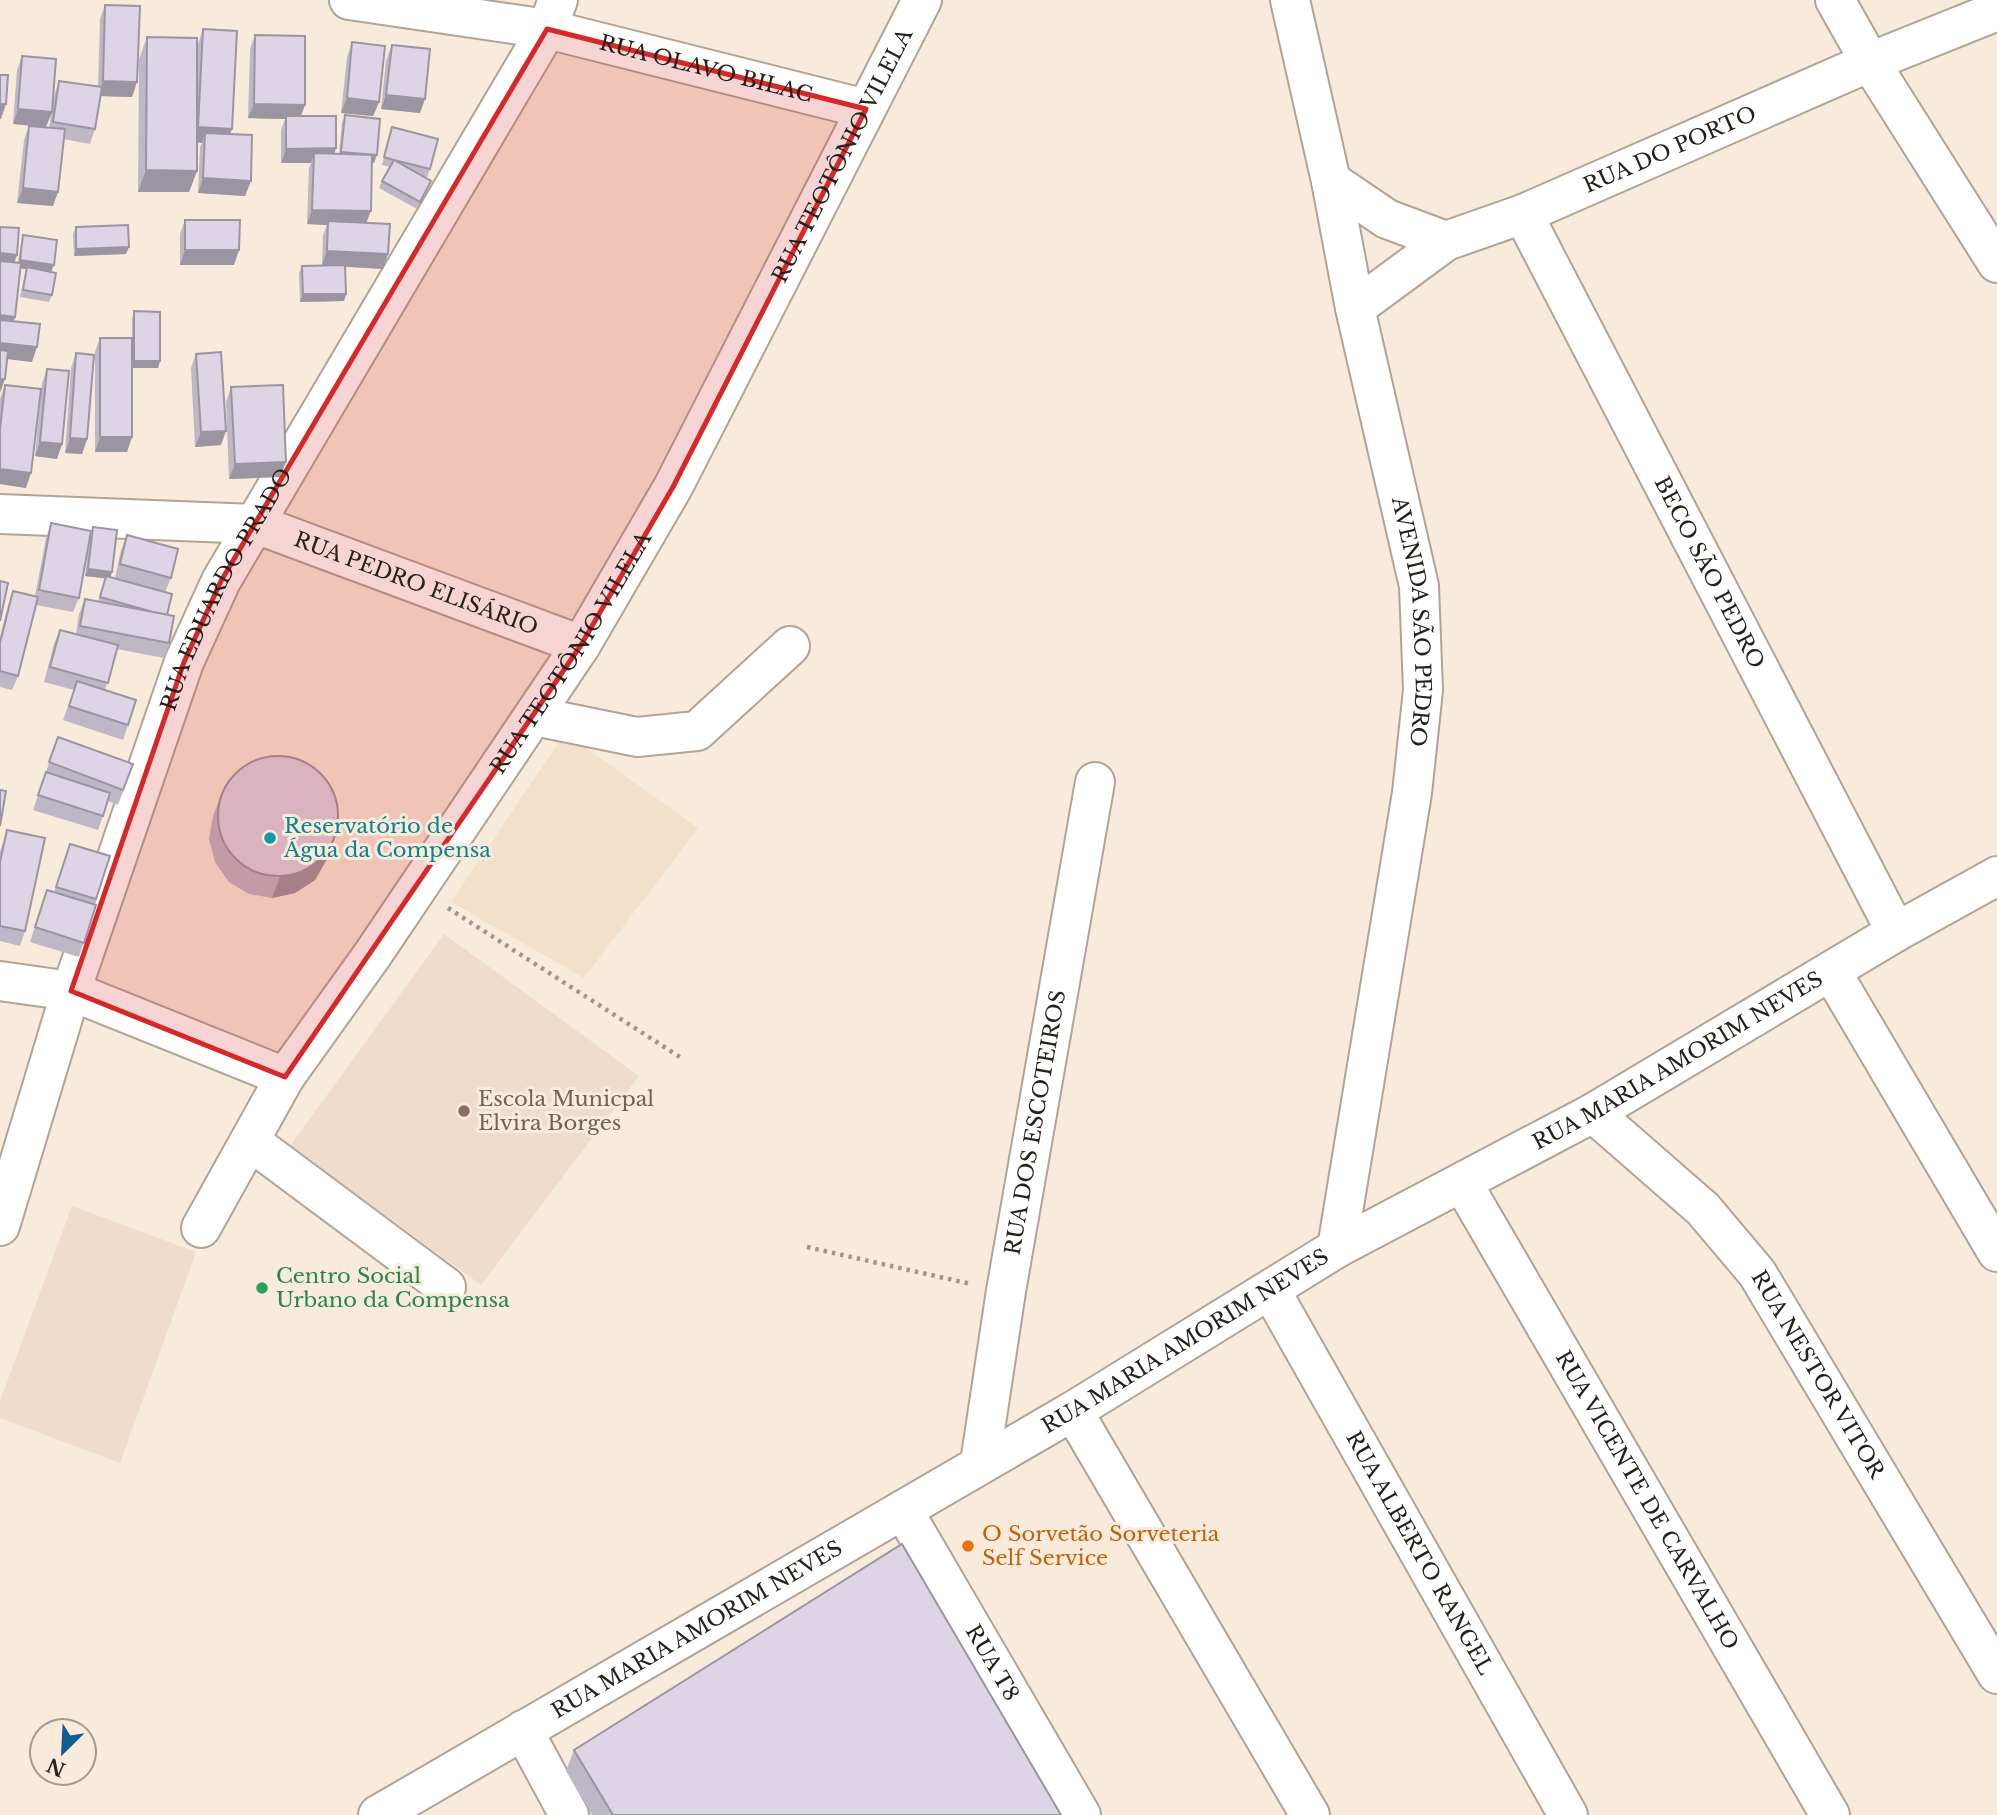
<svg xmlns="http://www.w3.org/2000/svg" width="1997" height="1815" font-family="'Libre Baskerville',serif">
<rect width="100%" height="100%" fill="#f8ebdc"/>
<!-- built -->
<polygon fill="#f2e0ca" points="565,733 698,828 584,978 451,902"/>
<!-- education -->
<g fill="#efdccc">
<polygon points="444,934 639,1076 481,1285 290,1146"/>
<polygon points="72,1206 196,1252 120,1463 0,1418 0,1401"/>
</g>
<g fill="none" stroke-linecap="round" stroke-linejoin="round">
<!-- minor casing -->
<g stroke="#b0a496" stroke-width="42">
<g id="minor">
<path id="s1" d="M349,0L547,29L866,109"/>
<path id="s2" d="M1290,0L1331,181L1355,308L1419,586L1423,690L1412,793L1337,1248"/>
<polyline points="1835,0 1870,62 1997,263"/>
<polyline points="1331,181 1387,219 1446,241"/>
<path id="s3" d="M1523,214L1896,932"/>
<path id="s4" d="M1355,308L1446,241L1523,214L1870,62L1997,11"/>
<path id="s5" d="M0,514L256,524L581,645"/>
<polyline points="534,716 637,737 697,731 790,646"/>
<polyline points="1831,971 1997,1252"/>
<path id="s6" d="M0,981L71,991L285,1077L373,954L581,645L673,487L922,0"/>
<path id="s7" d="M1593,1113L1703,1209L1757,1273L1997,1674"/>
<polyline points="250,1141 446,1287"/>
<path id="s8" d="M1463,1184L1830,1815"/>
<path id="s9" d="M0,1226L71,991L184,662L221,581L547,29L558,0"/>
<polyline points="201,1228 285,1077"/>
<path id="s10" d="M1271,1291L1568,1815"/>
<polyline points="1073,1411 1310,1815"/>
<path id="s11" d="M980,1463L1006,1291L1095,782"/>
<path id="s12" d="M903,1510L1081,1815"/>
<polyline points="523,1730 569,1815"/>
<path id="s13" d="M378,1815L1073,1411L1337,1248L1593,1113L1896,932L1997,876"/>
</g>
</g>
<!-- path -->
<g stroke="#a0978c" stroke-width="4.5" stroke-dasharray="3.5 5" stroke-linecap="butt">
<polyline points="448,908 683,1059"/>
<polyline points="807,1247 971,1284"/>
</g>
<!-- minor -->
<use href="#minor" stroke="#fff" stroke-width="38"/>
</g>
<!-- wall -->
<g fill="#beb7c6">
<polygon points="105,5 137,82 132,97 100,96 95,129 90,144 64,139 53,206 17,203 24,140 29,126 49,128 54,96 59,81 98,87 100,19"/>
<polygon points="203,29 245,196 198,193 200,147 202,143 197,142 197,171 189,192 138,192 139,59 147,37 198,44"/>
<polygon points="255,35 305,105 301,116 336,148 334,154 339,154 342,123 345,115 374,163 372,163 366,223 388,254 383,269 345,267 346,294 344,301 300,302 299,273 302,266 322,265 323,235 327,225 307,224 309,168 311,163 281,163 281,130 285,119 248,118 250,49"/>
<polygon points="352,42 379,102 373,116 341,113 347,57"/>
<polygon points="392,45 420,113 381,109 386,60"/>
<polygon points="22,56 52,112 46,127 13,124 17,70"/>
<polygon points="392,127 430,169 427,177 420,175 431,181 417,209 379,188 382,181 390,167 382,165"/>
<polygon points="185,220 234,265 180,265 180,234"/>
<polygon points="76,227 126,254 74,256 73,234"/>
<polygon points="23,235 51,272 52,295 49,302 20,297 26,269 21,268 14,322 32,362 7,359 14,262 18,263 21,243"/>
<polygon points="134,311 160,361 158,368 132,368 127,452 95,452 95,352 100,338 132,338 132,319"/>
<polygon points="76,353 87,439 82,454 65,453 71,368"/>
<polygon points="196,354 221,445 195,447 191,368"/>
<polygon points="47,369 62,444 57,459 35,456 42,383"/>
<polygon points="5,385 26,488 0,484 0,399"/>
<polygon points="231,387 280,477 229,479 226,402"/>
<polygon points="51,523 91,533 93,527 112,572 110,577 115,578 121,550 127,535 171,578 165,592 169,643 164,658 117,649 105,690 128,725 123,740 63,720 74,690 44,682 54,644 60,630 76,634 79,614 85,599 98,602 105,578 85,576 90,537 79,598 73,612 36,605 18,676 12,690 0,687 0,637 8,605 13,591 35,596 46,538"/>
<polygon points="58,737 133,764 118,805 108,801 98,830 33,810"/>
<polygon points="221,795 327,859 315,880 295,893 272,898 249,894 229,882 215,862 209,839 213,816"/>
<polygon points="7,830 25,931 20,946 0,941 0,852"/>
<polygon points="70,844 110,856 79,957 30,942 47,890 54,892"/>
<polygon points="574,1750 1061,1815 592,1815 566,1771"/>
</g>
<!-- shaded-wall -->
<g fill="#9b95a1">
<polygon points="103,81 137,82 132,97 98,96"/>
<polygon points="386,95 425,99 420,113 381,109"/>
<polygon points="347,98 379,102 373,116 341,113"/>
<polygon points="0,104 6,104 1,119 0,119"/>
<polygon points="254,104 305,105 299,120 286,116 285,119 248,118"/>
<polygon points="18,109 52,112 46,127 13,124"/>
<polygon points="198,127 232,129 226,144 205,133 202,143 193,142"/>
<polygon points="336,148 331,163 314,153 311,163 281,163 286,149"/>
<polygon points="341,152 377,155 374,163 339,160"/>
<polygon points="146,170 197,171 189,192 138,192"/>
<polygon points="203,178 251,181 245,196 198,193"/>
<polygon points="431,181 428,188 417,209 420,202"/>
<polygon points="23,188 58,192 53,206 17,203"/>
<polygon points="312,210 371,211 365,226 328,221 327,225 307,224"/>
<polygon points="129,247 126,254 74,256 76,249"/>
<polygon points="185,250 239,250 234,265 180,265"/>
<polygon points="327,251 388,254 383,269 322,265"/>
<polygon points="0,253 17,255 12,269 0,269"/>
<polygon points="20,260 54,265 51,272 17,268"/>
<polygon points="303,294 346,294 344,301 300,302"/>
<polygon points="0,315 15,317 10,331 0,330"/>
<polygon points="0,343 37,347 32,362 0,358"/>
<polygon points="134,361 160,361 158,368 132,368"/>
<polygon points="0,379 5,379 0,393"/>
<polygon points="226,431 221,445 195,447 201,432"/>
<polygon points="100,437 132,437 127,452 95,452"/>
<polygon points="70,438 87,439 82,454 65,453"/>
<polygon points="40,442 62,444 57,459 35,456"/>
<polygon points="286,462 280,477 229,479 235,464"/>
<polygon points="0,469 31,473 26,488 0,484"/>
<polygon points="88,569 112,572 110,579 85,576"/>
<polygon points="335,838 327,859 315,880 295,893 272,898 280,877"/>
</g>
<!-- building -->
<g fill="#ddd5e6" stroke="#9b95a1" stroke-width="2">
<polygon points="105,5 140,6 137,82 103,81"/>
<polygon points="203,29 237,31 232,129 198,127"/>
<polygon points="255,35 305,36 305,105 254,104"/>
<polygon points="147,37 197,38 197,171 146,170"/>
<polygon points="352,42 385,46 379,102 347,98"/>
<polygon points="392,45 430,49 425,99 386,95"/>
<polygon points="22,56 56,59 52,112 18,109"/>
<polygon points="0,75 8,75 6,104 0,104"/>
<polygon points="59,81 102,87 95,129 53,122"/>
<polygon points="345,115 380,119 377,155 341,152"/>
<polygon points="286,116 336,116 336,148 286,149"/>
<polygon points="29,126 65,129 58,192 23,188"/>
<polygon points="392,127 438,139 430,169 394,160 431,181 420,202 382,181 394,160 384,157"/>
<polygon points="205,133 252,135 251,181 203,178"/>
<polygon points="314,153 372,155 371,211 312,210"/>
<polygon points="185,220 240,220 239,250 185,250"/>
<polygon points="328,221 390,224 388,254 327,251"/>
<polygon points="128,225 129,247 76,249 76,227"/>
<polygon points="0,227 19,228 17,255 0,253"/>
<polygon points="23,235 57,240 54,265 20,260"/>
<polygon points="0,261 21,263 15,317 0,315"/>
<polygon points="345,265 346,294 303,294 302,266"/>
<polygon points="27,267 56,273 52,295 23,290"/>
<polygon points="134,311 160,312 160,361 134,361"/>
<polygon points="0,320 40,324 37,347 0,343"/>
<rect x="100" y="338" width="32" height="99"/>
<polygon points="0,350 8,351 5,379 0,379"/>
<polygon points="221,352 226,431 201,432 196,354"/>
<polygon points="76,353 94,355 87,439 70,438"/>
<polygon points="47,369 69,371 62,444 40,442"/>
<polygon points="5,385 41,389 31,473 0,469 0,429"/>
<polygon points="283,385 286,462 235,464 231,387"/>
<polygon points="51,523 91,531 79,598 39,590"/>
<polygon points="93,527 117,530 112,572 88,569"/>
<polygon points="127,535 178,549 171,578 120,564"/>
<polygon points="106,576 172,594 167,615 153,612 100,597"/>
<polygon points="0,581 8,583 0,621"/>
<polygon points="13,591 38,597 18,676 0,671 0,643"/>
<polygon points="85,599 174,616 169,643 80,626"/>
<polygon points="60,630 118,645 108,683 50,667"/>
<polygon points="77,681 136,700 128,725 69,706"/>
<polygon points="58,737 133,764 123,790 49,762"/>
<circle cx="278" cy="816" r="60"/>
<polygon points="46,772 110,793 103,816 38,795"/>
<polygon points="0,790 6,791 0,826"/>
<polygon points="7,830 45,838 25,931 0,926 0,862"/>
<polygon points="70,844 110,856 96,899 56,887"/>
<polygon points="47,890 96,905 84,943 35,927"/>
<polygon points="902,1544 1061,1815 613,1815 574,1750"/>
</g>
<!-- marked area -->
<path fill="#d62828" fill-opacity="0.2" stroke="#d62828" stroke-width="5" stroke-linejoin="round" d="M547,29L866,109L673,487L581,645L285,1077L71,991L184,662L221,581Z"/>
<!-- markers -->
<circle fill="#0f9aa8" stroke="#f8ebdc" stroke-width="2.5" cx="270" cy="838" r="7"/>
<circle fill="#8d6e63" stroke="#f8ebdc" stroke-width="2.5" cx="464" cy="1111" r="7"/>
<circle fill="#2e9e5b" stroke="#f8ebdc" stroke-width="2.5" cx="262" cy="1288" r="7"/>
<circle fill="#e8710a" stroke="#f8ebdc" stroke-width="2.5" cx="968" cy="1546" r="7"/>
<g text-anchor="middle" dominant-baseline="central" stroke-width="6" stroke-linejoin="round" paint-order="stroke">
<!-- street labels -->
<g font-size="21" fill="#25211b" stroke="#f8ebdc">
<text stroke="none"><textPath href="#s1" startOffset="364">RUA OLAVO BILAC</textPath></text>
<text stroke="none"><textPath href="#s4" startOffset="355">RUA DO PORTO</textPath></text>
<text stroke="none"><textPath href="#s6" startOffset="1381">RUA TEOTÔNIO VILELA</textPath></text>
<text stroke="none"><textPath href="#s3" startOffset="404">BECO SÃO PEDRO</textPath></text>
<text stroke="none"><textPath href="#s5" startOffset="427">RUA PEDRO ELISÁRIO</textPath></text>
<text stroke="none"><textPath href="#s9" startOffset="677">RUA EDUARDO PRADO</textPath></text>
<text stroke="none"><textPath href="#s2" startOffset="635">AVENIDA SÃO PEDRO</textPath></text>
<text stroke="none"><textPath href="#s6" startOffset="814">RUA TEOTÔNIO VILELA</textPath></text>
<text stroke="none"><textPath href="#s13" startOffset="1503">RUA MARIA AMORIM NEVES</textPath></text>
<text stroke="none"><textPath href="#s11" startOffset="345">RUA DOS ESCOTEIROS</textPath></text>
<text stroke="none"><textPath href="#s13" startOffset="936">RUA MARIA AMORIM NEVES</textPath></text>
<text stroke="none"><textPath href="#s7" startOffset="348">RUA NESTOR VITOR</textPath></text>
<text stroke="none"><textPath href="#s8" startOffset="366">RUA VICENTE DE CARVALHO</textPath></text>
<text stroke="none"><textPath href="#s10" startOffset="301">RUA ALBERTO RANGEL</textPath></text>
<text stroke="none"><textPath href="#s13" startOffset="369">RUA MARIA AMORIM NEVES</textPath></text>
<text stroke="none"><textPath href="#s12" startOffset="177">RUA T8</textPath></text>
</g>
<!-- culture labels -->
<g font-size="21" fill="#0d838f" stroke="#f8ebdc" text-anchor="start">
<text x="284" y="826">Reservatório de<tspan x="284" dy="24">Água da Compensa</tspan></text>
</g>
<!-- education labels -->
<g font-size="21" fill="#785e54" stroke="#f8ebdc" text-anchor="start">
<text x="478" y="1099">Escola Municpal<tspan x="478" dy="24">Elvira Borges</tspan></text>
</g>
<!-- leisure labels -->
<g font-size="21" fill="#27864d" stroke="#f8ebdc" text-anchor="start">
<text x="276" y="1276">Centro Social<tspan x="276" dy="24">Urbano da Compensa</tspan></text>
</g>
<!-- food labels -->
<g font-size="21" fill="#c56008" stroke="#f8ebdc" text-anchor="start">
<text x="982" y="1534">O Sorvetão Sorveteria<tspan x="982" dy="24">Self Service</tspan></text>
</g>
</g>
<!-- north arrow -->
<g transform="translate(63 1752) rotate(204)"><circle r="33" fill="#f8ebdc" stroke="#a49a8f" stroke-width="2"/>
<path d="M0-5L12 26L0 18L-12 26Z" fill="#105e91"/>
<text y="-10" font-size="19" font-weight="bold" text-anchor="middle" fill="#25211b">N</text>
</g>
</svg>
